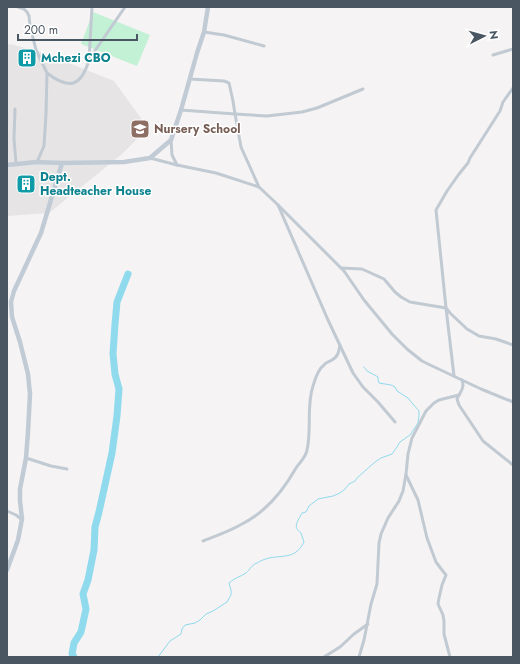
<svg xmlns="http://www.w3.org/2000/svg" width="520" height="664" font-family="Jost,sans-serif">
<rect width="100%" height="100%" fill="#f5f3f3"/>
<!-- education -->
<polygon fill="#e6e4e5" points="10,44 38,51 114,81 148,128 122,154 49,213 7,216 7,45"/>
<!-- green -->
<polygon fill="#c3f1d5" points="93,12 150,35 137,66 81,44"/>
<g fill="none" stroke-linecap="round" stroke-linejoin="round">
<!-- stream -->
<path stroke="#90daee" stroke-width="1" d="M158,657L170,641L181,634L182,629L185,625L195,623L200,620L206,614L213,611L227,602L231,595V590L229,583C234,578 240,577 246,573C250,570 251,565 257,563C260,561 265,559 269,558C285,555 295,559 304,542L301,533C292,527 298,521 302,513L306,512L309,506L318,499L333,496L340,493L345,489L349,484L355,481L357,478L375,462L381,458L392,454L397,447L400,442L410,435L418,423L419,416V411L412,403L408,398L397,391L395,387L391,385L379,383L378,380V377L367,371L364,367"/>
<!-- river -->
<polyline stroke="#90daee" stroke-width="7" points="74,657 72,654 74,643 81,632 86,609 83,594 88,580 94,550 95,527 99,512 112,453 117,416 119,389 115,374 113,354 115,324 117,302 128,274"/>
<!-- street -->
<g stroke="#c1cad2" stroke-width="3">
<polyline points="18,7 24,9 27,12 29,16 30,26 36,50 47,73 46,114 44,146 37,162"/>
<polyline points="204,32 224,35 264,46"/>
<polyline points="493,55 513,49"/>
<polyline points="90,58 125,7"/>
<path d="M47,73C69,90 81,87 89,60L92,7"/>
<polyline points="190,79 224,81 229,83 233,101 235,114 241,147 259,187"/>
<polyline points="15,109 14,139 16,163"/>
<polyline points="181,110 235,114 267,116 302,112 317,108 363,89"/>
<polyline points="171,140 172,155 177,165"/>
<polyline points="150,158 177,165 216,173 259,187 276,203 344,271 364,300 392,334 407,349 422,361 428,364 481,389 513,402"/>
<polyline points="278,205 328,320 353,373 363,387 378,402 395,422"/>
<polyline points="341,268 362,269 384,279 395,292 401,297 410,302 446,308 450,313 467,329 479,336 496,339 513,345"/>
<polyline points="454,376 446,308 436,210 447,191 459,174 468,163 470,158 500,111 503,102 513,88"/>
<path d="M462,380C465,388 460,392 457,399L459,405L483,441L513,465"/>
<polyline points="26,458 51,466 67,469"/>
<polyline points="406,475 418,500 427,538 436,562 442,570 446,575 442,585 439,598 438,604 443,615 444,621 444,634 450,657"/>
<polyline points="7,511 16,515 21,519"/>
<path d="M203,541C216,536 230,531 242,524C266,512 283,491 296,468C300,462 306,457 307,450C312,429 306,407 313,386C315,379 318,369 324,365C326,362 329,362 332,360C338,357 339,351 340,345"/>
<polyline points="324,657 340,647 354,634 368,624"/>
<polyline points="359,657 364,640 371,604 377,584 379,543 381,534 388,518 399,501 403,491 406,474 408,454 412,438 426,411 434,403 439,400 459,395"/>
</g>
<!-- secondary -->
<g stroke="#c1cbd6" stroke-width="4.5">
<polyline points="7,165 37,162 62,163 124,162 150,158 171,140 181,110 197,53 204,32 208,7"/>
<polyline points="7,570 18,540 22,519 20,501 20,489 26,458 28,432 30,394 28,374 20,342 12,317 11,302 14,291 41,233 62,163"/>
</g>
</g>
<!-- icons -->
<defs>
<g id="building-square" transform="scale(1)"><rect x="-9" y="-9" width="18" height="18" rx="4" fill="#0f9aa8" stroke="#fff"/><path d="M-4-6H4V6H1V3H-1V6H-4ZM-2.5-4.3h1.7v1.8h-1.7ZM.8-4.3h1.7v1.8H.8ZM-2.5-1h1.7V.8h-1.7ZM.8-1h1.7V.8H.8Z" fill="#fff"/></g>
<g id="school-square" transform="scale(1)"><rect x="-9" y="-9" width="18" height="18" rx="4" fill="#8d6e63" stroke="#fff"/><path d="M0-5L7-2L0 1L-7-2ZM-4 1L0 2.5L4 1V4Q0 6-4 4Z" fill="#fff"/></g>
</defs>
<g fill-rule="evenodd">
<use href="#building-square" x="27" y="58"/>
<use href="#school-square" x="140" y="129"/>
<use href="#building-square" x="26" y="184"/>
</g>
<g text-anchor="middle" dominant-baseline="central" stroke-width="3" stroke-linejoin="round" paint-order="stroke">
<!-- culture labels -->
<g font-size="12" font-weight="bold" fill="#0d838f" stroke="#fff" text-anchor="start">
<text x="41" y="58">Mchezi CBO</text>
<text x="40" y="177">Dept.<tspan x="40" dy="14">Headteacher House</tspan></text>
</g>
<!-- education labels -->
<g font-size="12" font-weight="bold" fill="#785e54" stroke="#fff" text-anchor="start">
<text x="154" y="129">Nursery School</text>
</g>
</g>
<!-- border -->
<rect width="520" height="664" fill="none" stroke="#4a5661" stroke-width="16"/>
<!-- north arrow -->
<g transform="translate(484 36) rotate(84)" stroke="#ffffff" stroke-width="3" paint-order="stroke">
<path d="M0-3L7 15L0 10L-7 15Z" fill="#4a5661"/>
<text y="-6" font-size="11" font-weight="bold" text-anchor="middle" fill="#4a5661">N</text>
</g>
<!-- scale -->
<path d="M18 34v6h119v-6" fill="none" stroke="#4a5661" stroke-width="2"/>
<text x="24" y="34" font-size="12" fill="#4a5661" stroke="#ffffff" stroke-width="3" paint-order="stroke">200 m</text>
</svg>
